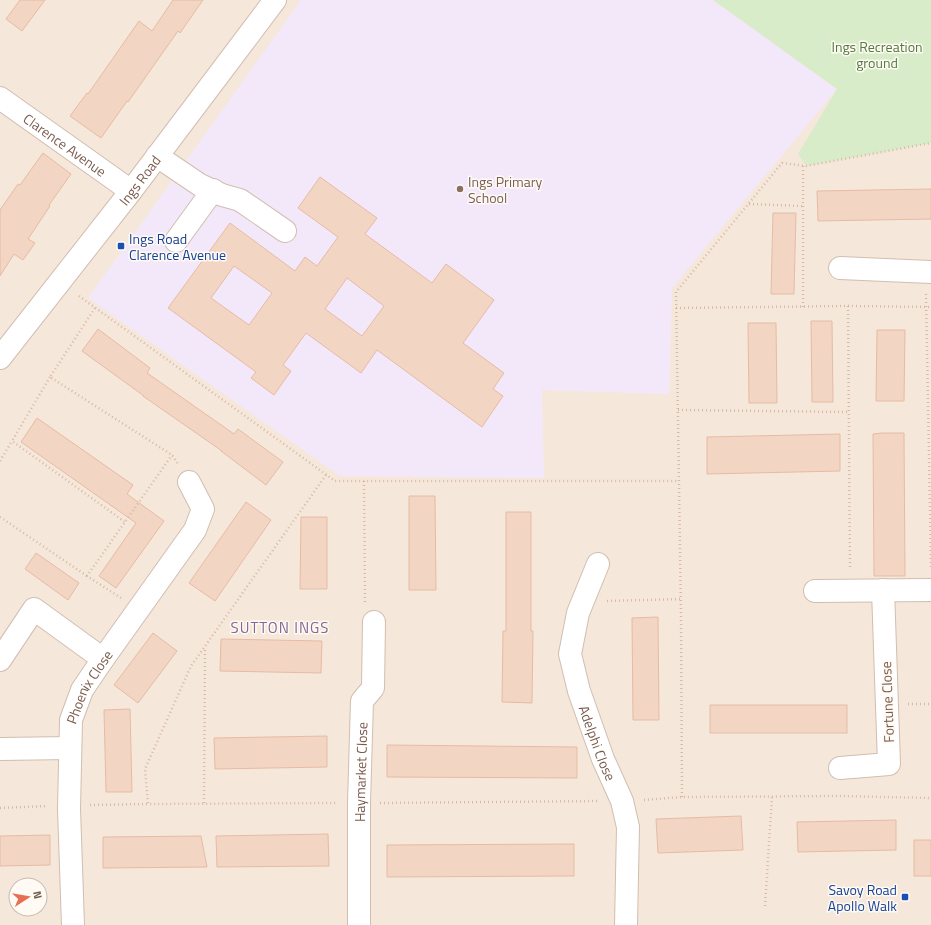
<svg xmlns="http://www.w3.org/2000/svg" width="931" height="925" font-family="'Titillium Web',sans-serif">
<rect width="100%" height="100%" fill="#fdf6ec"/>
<!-- residential -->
<path fill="#f5e8da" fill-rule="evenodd" d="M0,0H931V925H0ZM16,885H40V909H16Z"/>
<!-- education -->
<polygon fill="#f3e8fa" points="301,0 713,0 837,89 672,288 669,394 542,390 544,478 340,476 88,298"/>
<!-- green -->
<polygon fill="#d8ecc9" points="713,0 931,0 931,143 806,166 798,154 837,89"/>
<!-- building -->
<g fill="#f3d5c3" stroke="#e6bba3" fill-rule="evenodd">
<polygon points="20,0 45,0 22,31 6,19"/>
<polygon points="173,0 203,0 180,33 178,31 128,102 127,101 101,138 70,116 87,93 88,94 139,21 152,31"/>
<polygon points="43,153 71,174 49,205 50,206 28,239 35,243 23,260 14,254 0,276 0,210 18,184 20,185"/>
<path d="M320,177L377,218L365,234L432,283L446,264L494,300L463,343L504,373L493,389L503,396L482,427L377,350L361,373L306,333L283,365L291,371L274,395L251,378L256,372L168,308L230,223L295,271L305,257L317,266L338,237L298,208ZM234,266L272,293L249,325L211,298ZM347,278L384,306L362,336L325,309Z"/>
<polygon points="931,189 931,219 818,221 817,191"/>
<polygon points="773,213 796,213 794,294 771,294"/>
<polygon points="811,321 832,321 833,402 812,402"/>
<polygon points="748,323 776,323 777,403 749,403"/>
<polygon points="98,329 150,368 147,373 234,434 238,429 283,462 266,485 221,451 222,451 143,396 144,396 82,351"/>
<polygon points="877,330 905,330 904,401 876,401"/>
<polygon points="37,418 133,485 127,494 164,521 116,588 99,576 136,523 21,442"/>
<polygon points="882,433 904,433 905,576 874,576 873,434"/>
<polygon points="840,434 840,471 707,474 707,437"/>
<polygon points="409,496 435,496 436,590 409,590"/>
<polygon points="246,502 271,520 215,601 189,583"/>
<polygon points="506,512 531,512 531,631 533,631 532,703 502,702 503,631 506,631"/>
<polygon points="301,517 327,517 327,589 300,589"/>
<polygon points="36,553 79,583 68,600 25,569"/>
<polygon points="658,617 659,720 633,720 632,618"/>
<polygon points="153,633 177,651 138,703 114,685"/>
<polygon points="221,639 322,641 321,673 220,671"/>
<rect x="710" y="705" width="137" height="28"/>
<polygon points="130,709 132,792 106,792 104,710"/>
<polygon points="327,736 327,767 215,769 214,738"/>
<polygon points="387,745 577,747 577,778 387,777"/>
<polygon points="741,816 743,850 658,853 656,819"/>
<polygon points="896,820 896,850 798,852 797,822"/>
<polygon points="328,834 329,866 217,867 216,836"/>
<polygon points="50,835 50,865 0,866 0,836"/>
<polygon points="201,836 207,867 103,868 103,837"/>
<rect x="914" y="840" width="17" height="36"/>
<polygon points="574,844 574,876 387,877 387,845"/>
</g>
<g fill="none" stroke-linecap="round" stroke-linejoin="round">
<!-- minor casing -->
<g stroke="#d1beb0" stroke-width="24">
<g id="minor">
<path id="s1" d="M0,98L131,191"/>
<polyline points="157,156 200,185 222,195 240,200 285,231"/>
<polyline points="176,241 213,190"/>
<polyline points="840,268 931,272"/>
<path id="s2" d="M0,358L131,191L275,0"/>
<path id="s3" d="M598,564L578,613L570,654L579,691L603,759L622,801L628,827L626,925"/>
<polyline points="815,591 931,590"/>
<polyline points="0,660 34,609 103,659"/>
<polyline points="0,749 70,748"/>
<polyline points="840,768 889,764 883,590"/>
<path id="s4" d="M73,925L69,809L71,720L82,690L103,659L195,530L203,509L189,482"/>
<path id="s5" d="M359,925V803L362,701L373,688L374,622"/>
</g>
</g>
<!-- path -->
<g stroke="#d9b8a5" stroke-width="2.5" stroke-dasharray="1 3" stroke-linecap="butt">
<polyline points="749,204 803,206"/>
<polyline points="926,294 931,569"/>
<polyline points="79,296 335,481 679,481"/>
<polyline points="848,306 931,307"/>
<polyline points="803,307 803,166"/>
<polyline points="95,308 50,377 172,455 178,464"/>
<polyline points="676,308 848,306 850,570"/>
<polyline points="50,377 12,441 125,522"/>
<polyline points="678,410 849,412"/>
<polyline points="0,461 12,441"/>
<polyline points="326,475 191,666 145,769 148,804 337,803"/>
<polyline points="364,481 365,603"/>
<polyline points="0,517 87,576"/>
<polyline points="121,598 87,576 172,455"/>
<polyline points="607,601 681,599"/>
<polyline points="908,704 931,704"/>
<polyline points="682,797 681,613 676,292 782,163 806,166 931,143"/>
<polyline points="644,800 682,797 840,796 931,798"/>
<polyline points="204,803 205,647"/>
<polyline points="380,803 599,801"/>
<polyline points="90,805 148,804"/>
<polyline points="0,808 47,806"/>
<polyline points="765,906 772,797"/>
</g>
<!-- minor -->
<use href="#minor" stroke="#fff" stroke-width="22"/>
</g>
<!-- markers -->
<circle fill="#8d6e63" stroke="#fffaf3" stroke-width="1.5" cx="460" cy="189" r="4"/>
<g fill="#1a4fb4" stroke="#fffaf3" stroke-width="1.5">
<rect x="117" y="242" width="8" height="8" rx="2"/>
<rect x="901" y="893" width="8" height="8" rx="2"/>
</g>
<g text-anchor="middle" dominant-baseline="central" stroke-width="3" stroke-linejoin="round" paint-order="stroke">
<!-- park labels -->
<g font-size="14" fill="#537a41" stroke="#fffaf3">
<text x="877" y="46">Ings Recreation<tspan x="877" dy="16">ground</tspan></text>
</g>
<!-- street labels -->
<g font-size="14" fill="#7a5c4d" stroke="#fffaf3">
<text stroke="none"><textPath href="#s1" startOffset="80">Clarence Avenue</textPath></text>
<text stroke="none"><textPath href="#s2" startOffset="226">Ings Road</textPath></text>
<text stroke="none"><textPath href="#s4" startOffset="243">Phoenix Close</textPath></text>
<text transform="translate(887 702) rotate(-92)">Fortune Close</text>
<text stroke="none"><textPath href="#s3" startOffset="188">Adelphi Close</textPath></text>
<text stroke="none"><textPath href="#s5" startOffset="153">Haymarket Close</textPath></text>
</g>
<!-- education labels -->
<g font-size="14" fill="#785e54" stroke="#fffaf3" text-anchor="start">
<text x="468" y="181">Ings Primary<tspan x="468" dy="16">School</tspan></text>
</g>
<!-- transit labels -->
<g font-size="14" fill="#164399" stroke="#fffaf3" text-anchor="start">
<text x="129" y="238">Ings Road<tspan x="129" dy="16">Clarence Avenue</tspan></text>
<text x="897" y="889" text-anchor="end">Savoy Road<tspan x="897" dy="16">Apollo Walk</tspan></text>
</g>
<!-- neighbourhood labels -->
<g font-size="15" letter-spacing="1" fill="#846695" stroke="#fffaf3">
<text x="280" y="627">SUTTON INGS</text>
</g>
</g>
<!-- north arrow -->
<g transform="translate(28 897) rotate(78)"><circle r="19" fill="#fffaf3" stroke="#cabbb1"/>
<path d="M0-3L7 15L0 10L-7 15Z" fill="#e76f51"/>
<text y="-6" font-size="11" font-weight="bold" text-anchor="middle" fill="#7a5c4d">N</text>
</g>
</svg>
